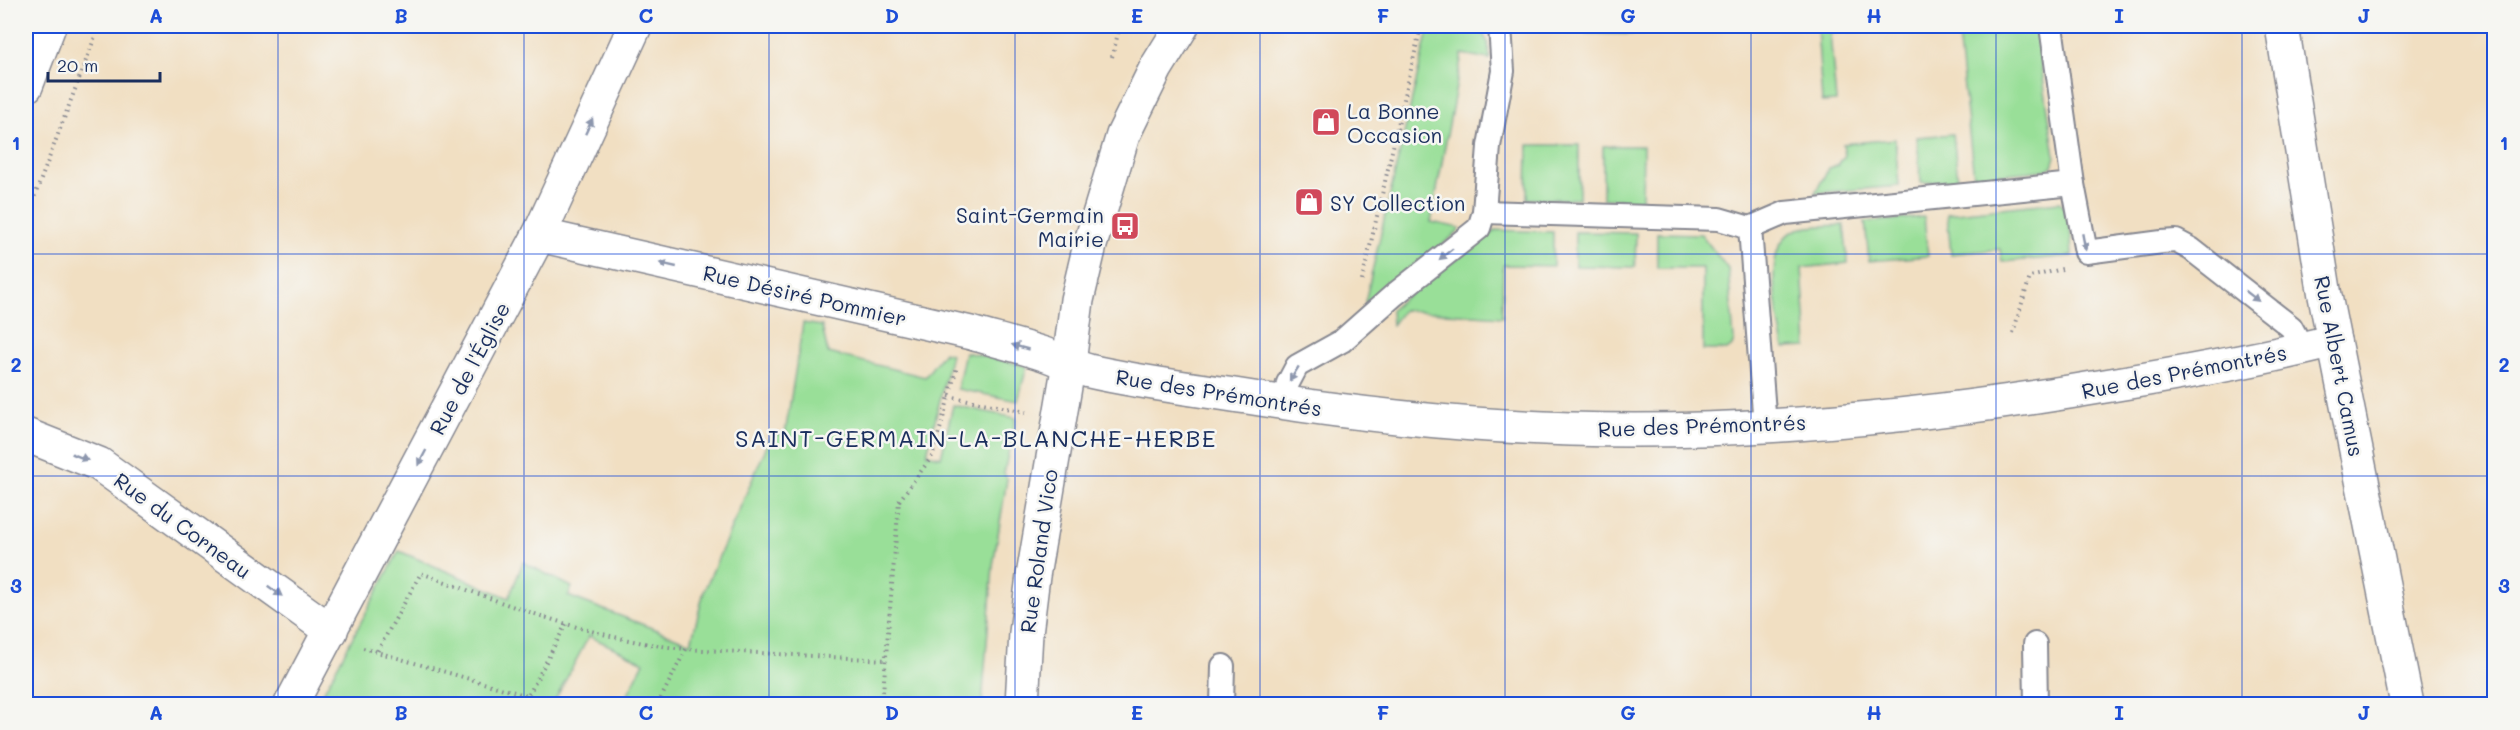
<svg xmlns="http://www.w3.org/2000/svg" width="2520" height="730" font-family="Mali,sans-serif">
<rect width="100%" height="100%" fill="#f6f6f2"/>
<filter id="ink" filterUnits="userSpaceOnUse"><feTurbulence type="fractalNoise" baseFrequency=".0167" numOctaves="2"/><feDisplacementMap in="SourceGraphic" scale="12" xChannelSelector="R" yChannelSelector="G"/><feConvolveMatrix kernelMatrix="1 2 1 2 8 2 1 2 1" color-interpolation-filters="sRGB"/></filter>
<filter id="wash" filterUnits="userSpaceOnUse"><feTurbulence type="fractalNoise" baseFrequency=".008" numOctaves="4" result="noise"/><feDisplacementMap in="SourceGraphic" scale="24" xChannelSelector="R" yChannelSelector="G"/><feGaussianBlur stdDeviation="1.35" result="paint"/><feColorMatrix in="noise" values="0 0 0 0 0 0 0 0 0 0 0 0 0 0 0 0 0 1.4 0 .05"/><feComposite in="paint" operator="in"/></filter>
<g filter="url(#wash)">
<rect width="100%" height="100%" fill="#f1dfc2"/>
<!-- green -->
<g fill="#99df98" stroke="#5a877b" stroke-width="1.5">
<polygon points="1429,26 1479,26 1488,43 1490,59 1462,54 1431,222 1460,228 1458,232 1369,303 1365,302"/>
<polygon points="1567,26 1644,26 1644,34 1567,33"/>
<polygon points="1817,26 1917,26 1830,33 1836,101 1822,102"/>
<polygon points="1957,26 2035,26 2055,156 2052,166 2046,170 1974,177"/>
<polygon points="1953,134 1958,180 1921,183 1917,137"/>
<polygon points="1895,139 1899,186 1815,193 1829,168 1838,165 1845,155 1843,144"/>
<polygon points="1528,145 1579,145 1579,199 1527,199"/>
<polygon points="1603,146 1643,146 1642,200 1603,199"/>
<polygon points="2059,202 2069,210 2072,256 2002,262 2000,249 1951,254 1947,214"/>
<polygon points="1924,217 1928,256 1869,261 1865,222"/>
<path d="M1844,225L1848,263L1802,268L1807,347L1784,348C1779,318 1758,242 1798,229C1812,225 1830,226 1844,225Z"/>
<polygon points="1495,230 1553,232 1553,266 1503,265 1502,317 1403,310 1392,325 1391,310 1403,299"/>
<polygon points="1575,232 1636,233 1635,267 1575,266"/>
<polygon points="1657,233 1701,234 1728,269 1734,340 1732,346 1727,350 1703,350 1703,268 1657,268"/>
<polygon points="803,323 822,326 828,353 925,377 944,352 951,354 927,454 941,457 953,405 1016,418 1004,473 1007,479 993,566 982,704 623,704 644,662 589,636 553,704 317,704 399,551 509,598 523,562 572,587 568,596 691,643 704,591 772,434 785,434"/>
<polygon points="965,352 1027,366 1018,401 957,389"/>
</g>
</g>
<g filter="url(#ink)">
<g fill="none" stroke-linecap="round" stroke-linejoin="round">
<!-- lane casing -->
<g stroke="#868790" stroke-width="26">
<g id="lane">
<polyline points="2073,184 2086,252 2162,242 2176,241 2191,249 2291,327 2303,349"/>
<polyline points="1484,212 1719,219 1750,228 1785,213 2073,184 2051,26"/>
<polyline points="1750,228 1765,426"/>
<polyline points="1283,403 1288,383 1297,366 1342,341 1394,295 1479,228 1484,212 1489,146 1503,71 1500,26"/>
<polyline points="2035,644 2036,704"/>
<polyline points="1222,704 1223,666"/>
</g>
</g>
<!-- street casing -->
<g stroke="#868790" stroke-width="36">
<g id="street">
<polyline points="2282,26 2325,296 2407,704"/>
<path d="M539,235L971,333C995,340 1020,346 1044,354C1059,359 1074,367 1089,371C1141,383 1195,389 1247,397C1354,414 1462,426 1571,429C1753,435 1938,415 2117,384C2191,372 2262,359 2334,341"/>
<polyline points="26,435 99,464 331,631"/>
<polyline points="291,704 539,235 635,26"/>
<polyline points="1022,704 1026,633 1033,576 1069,363 1077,300 1090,245 1123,135 1156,68 1182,26"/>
</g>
</g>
<!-- secondary casing -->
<g stroke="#868790" stroke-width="36">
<polyline id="secondary" points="26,86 49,26"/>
</g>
<!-- path -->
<g stroke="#868790" stroke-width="4" stroke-dasharray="1.5 4.5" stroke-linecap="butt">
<polyline points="1112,57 1120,26"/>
<polyline points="26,219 99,26"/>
<polyline points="1362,281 1421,26"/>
<polyline points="2013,333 2030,277 2062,269"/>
<polyline points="949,396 1026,412"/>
<path d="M566,624L528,696L377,652L421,573C507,604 594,640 686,649"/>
<polyline points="363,648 377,652"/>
<polyline points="658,704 686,649 886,660"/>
<polyline points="882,704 899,501 933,455 957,367"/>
</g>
<!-- lane -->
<use href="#lane" stroke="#fff" stroke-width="22"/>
<!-- street -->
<use href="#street" stroke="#fff" stroke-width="33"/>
<!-- secondary -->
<use href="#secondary" stroke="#fff" stroke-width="33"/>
</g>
<!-- one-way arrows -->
<defs><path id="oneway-solid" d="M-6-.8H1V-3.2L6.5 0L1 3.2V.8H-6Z" transform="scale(1.5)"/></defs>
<g fill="#8d97ae">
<use href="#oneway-solid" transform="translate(589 126) rotate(-65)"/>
<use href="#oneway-solid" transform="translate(2084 242) rotate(79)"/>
<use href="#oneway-solid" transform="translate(1446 254) rotate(141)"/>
<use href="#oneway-solid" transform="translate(668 265) rotate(-167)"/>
<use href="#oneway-solid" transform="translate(2252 296) rotate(38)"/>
<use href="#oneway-solid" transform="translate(1020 347) rotate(-164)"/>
<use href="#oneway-solid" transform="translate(1294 374) rotate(122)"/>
<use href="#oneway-solid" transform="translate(80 457) rotate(22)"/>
<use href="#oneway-solid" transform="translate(422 458) rotate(118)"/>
<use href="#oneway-solid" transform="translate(275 591) rotate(36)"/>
</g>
</g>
<!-- grid -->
<path fill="none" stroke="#1d4ed8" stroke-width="1.5" stroke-opacity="0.55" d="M278,26V704M524,26V704M769,26V704M1015,26V704M1260,26V704M1505,26V704M1751,26V704M1996,26V704M2242,26V704M26,254H2494M26,476H2494"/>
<!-- icons -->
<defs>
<g id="shop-square" transform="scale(1.5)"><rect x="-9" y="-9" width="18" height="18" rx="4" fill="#d1495b" stroke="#f6f6f2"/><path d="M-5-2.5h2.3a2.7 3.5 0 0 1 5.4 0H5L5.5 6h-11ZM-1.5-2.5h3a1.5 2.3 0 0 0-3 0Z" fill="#fff"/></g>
<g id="bus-square" transform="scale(1.5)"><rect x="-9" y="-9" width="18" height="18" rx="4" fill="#d1495b" stroke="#f6f6f2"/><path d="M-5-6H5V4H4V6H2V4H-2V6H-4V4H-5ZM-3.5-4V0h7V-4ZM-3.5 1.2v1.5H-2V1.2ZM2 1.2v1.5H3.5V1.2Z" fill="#fff"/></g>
</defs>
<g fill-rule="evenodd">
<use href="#shop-square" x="1326" y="122"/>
<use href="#shop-square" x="1309" y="202"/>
<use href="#bus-square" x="1125" y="226"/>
</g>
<g text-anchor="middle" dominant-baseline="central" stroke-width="5" stroke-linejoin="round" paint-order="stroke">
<!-- poi labels -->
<g font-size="21" fill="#1b2f5e" stroke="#f6f6f2" text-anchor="start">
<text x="1347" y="110">La Bonne<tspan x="1347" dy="24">Occasion</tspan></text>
<text x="1330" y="202">SY Collection</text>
<text x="1104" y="214" text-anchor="end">Saint-Germain<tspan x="1104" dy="24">Mairie</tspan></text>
</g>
<!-- street labels -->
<g font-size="21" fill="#1b2f5e" stroke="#f6f6f2">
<text transform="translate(805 295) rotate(13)">Rue Désiré Pommier</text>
<text transform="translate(2340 366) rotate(79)">Rue Albert Camus</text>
<text transform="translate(469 368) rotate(-62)">Rue de l'Église</text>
<text transform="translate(2184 371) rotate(-11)">Rue des Prémontrés</text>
<text transform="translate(1219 392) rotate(9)">Rue des Prémontrés</text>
<text transform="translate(1702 425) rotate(-2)">Rue des Prémontrés</text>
<text transform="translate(183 525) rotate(36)">Rue du Corneau</text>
<text transform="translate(1038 551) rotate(-82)">Rue Roland Vico</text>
</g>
<!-- quarter labels -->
<g font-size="24" letter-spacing="1.5" fill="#1b2f5e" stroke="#f6f6f2">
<text x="976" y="437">SAINT-GERMAIN-LA-BLANCHE-HERBE</text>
</g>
</g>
<!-- margin -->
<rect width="2520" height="730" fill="none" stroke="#f6f6f2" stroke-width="66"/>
<!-- scale -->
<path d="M48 72v9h112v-9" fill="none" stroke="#1b2f5e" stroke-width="3"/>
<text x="57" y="72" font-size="18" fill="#1b2f5e" stroke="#f6f6f2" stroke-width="4.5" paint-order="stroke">20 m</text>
<rect x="33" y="33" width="2454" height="664" fill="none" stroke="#1d4ed8" stroke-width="2"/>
<g font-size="20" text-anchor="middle" font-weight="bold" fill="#1d4ed8">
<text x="156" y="23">A</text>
<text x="401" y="23">B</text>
<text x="646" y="23">C</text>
<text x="892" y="23">D</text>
<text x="1137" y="23">E</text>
<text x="1383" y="23">F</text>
<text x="1628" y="23">G</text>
<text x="1874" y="23">H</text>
<text x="2119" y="23">I</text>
<text x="2364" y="23">J</text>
<text x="16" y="150">1</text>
<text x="2504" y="150">1</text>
<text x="16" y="372">2</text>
<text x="2504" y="372">2</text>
<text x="16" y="593">3</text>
<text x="2504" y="593">3</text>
<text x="156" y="720">A</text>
<text x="401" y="720">B</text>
<text x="646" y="720">C</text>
<text x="892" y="720">D</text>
<text x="1137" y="720">E</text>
<text x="1383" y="720">F</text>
<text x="1628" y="720">G</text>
<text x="1874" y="720">H</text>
<text x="2119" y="720">I</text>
<text x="2364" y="720">J</text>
</g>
</svg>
